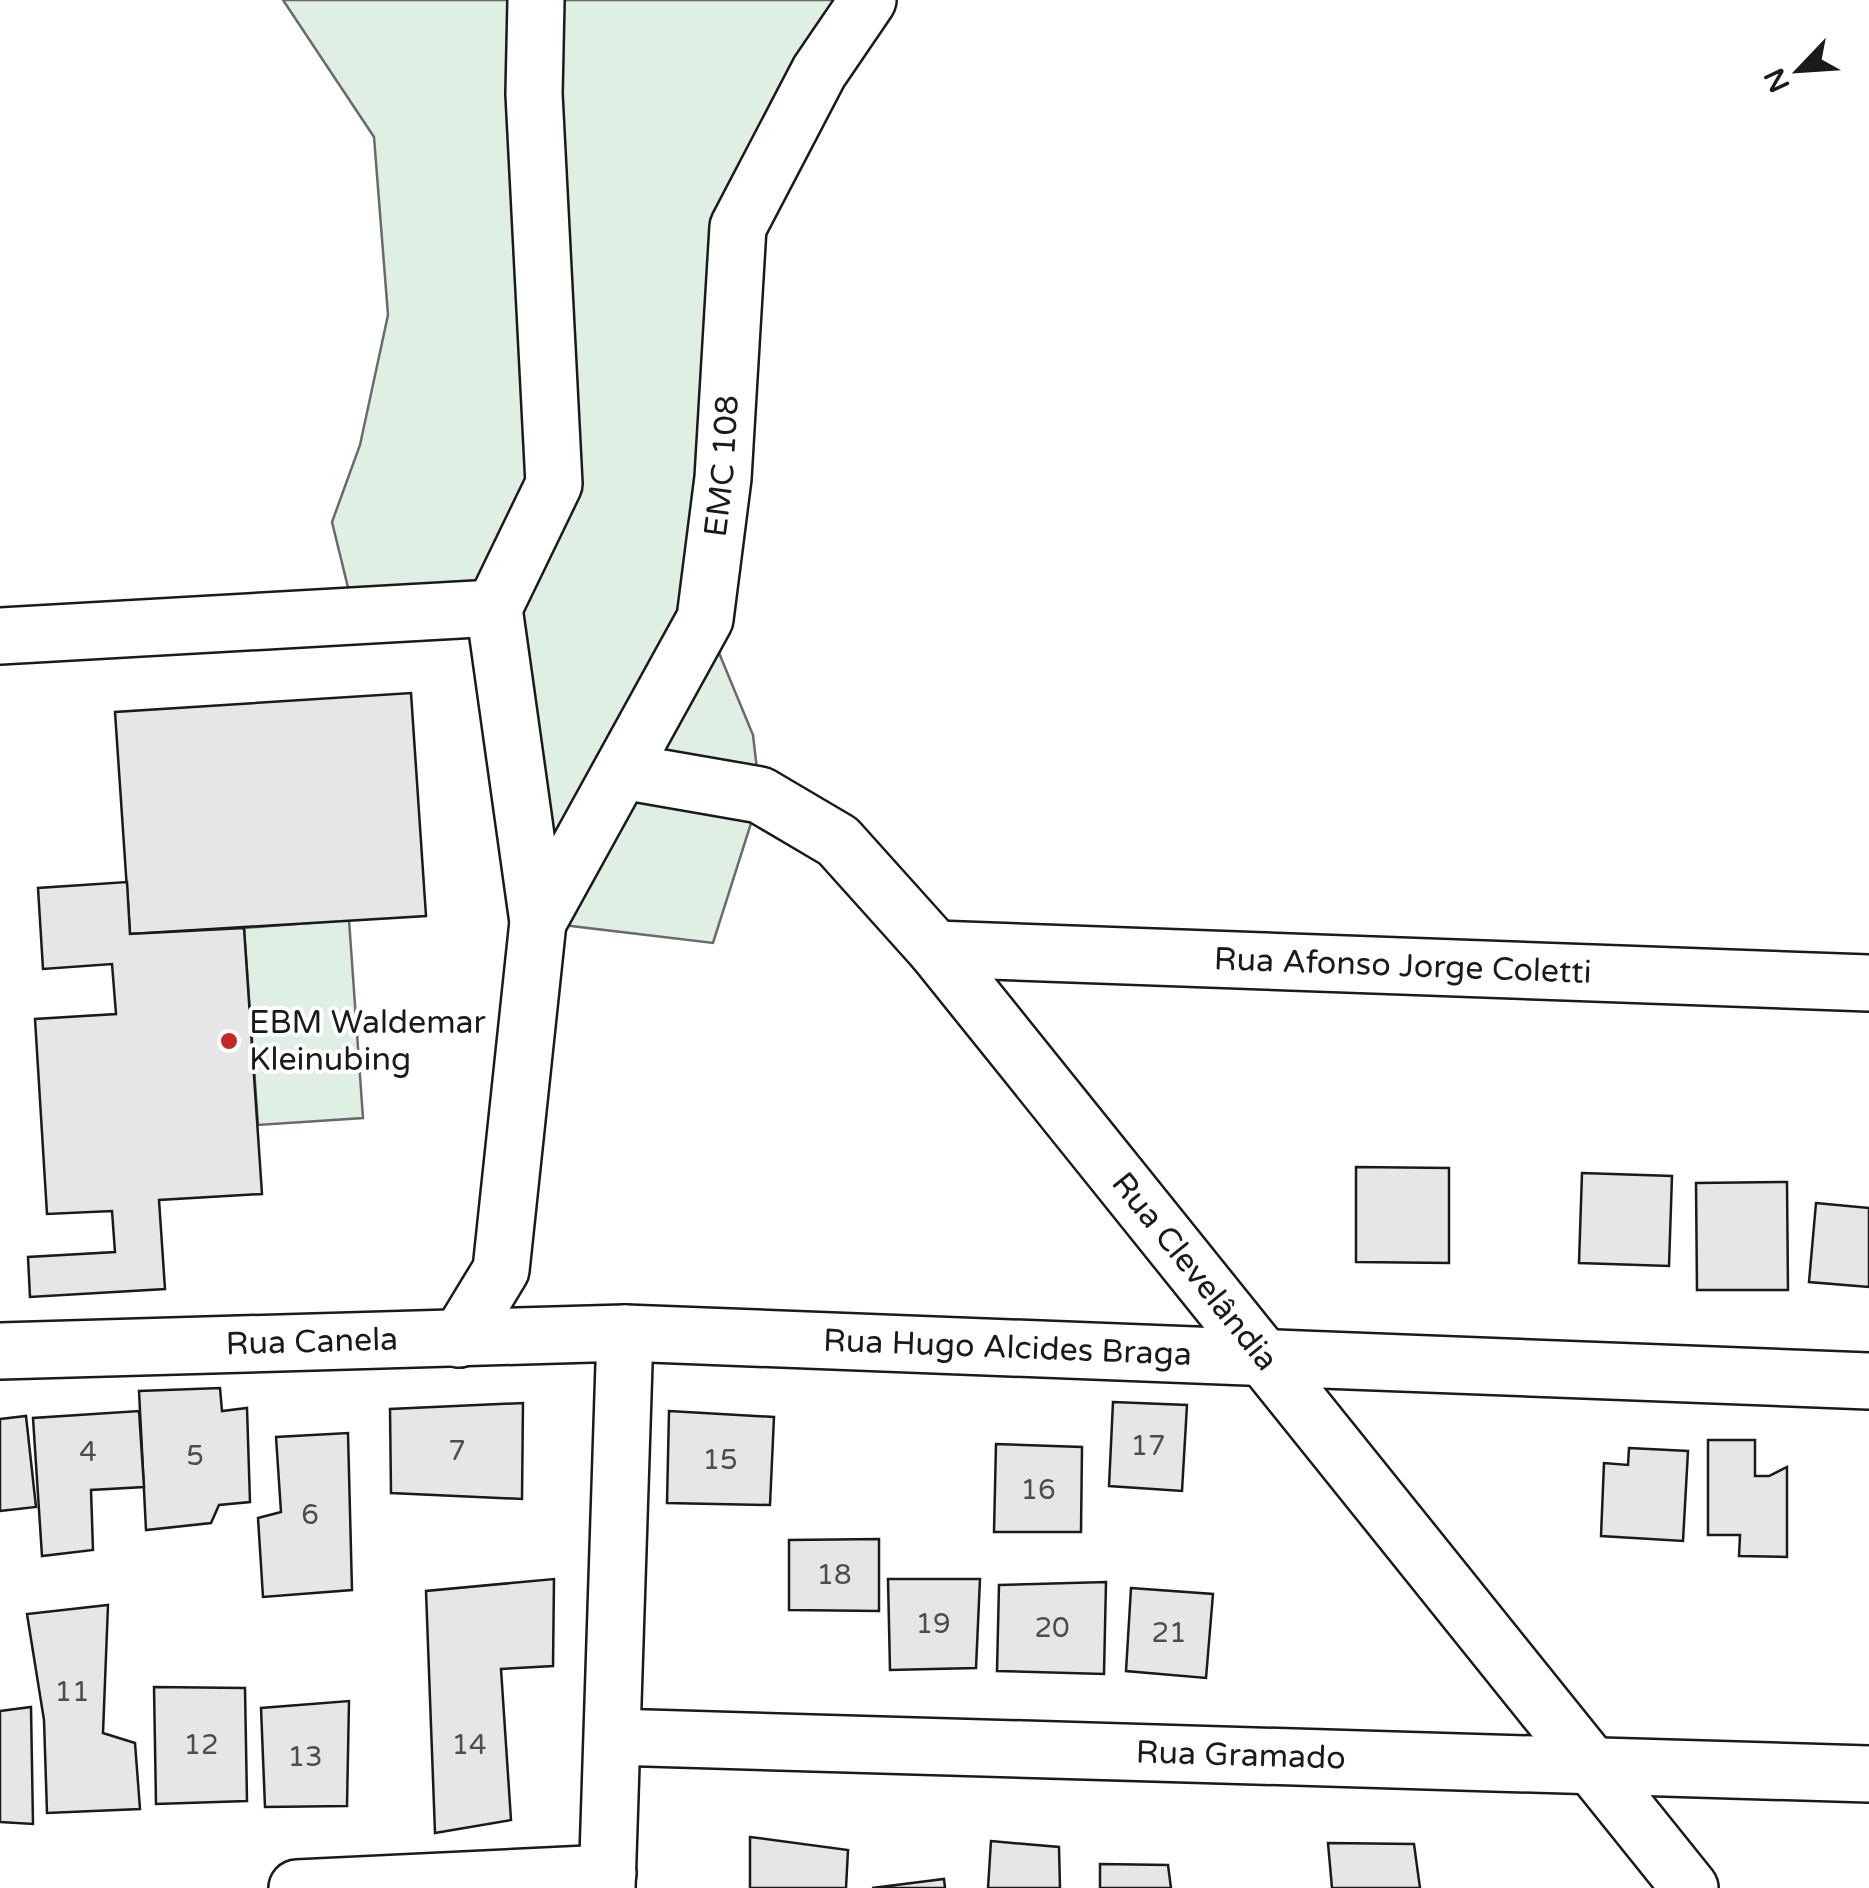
<svg xmlns="http://www.w3.org/2000/svg" width="1869" height="1888" font-family="'Varela Round',sans-serif">
<rect width="100%" height="100%" fill="#fff"/>
<!-- green -->
<g fill="#e0efe3" stroke="#6a6a6a" stroke-width="2.5">
<polygon points="283,0 868,0 738,227 705,619 753,735 760,795 713,943 538,922 494,609 355,616 332,522 360,445 388,315 374,137"/>
<polygon points="349,920 363,1118 258,1125 244,928"/>
</g>
<!-- building -->
<g fill="#e6e6e6" stroke="#1a1a1a" stroke-width="2.5">
<polygon points="411,693 426,916 130,934 115,712"/>
<polygon points="127,882 130,934 244,928 262,1194 159,1200 165,1289 30,1297 28,1257 115,1252 112,1211 47,1214 35,1019 116,1014 112,964 43,969 38,888"/>
<polygon points="1356,1167 1449,1168 1449,1263 1356,1262"/>
<polygon points="1582,1173 1672,1176 1669,1266 1579,1263"/>
<polygon points="1787,1182 1788,1290 1697,1290 1696,1183"/>
<polygon points="1816,1203 1869,1208 1869,1287 1809,1282"/>
<polygon points="220,1388 222,1411 247,1408 250,1502 219,1505 211,1523 146,1530 139,1391"/>
<polygon points="1113,1402 1187,1405 1182,1491 1109,1486"/>
<polygon points="523,1403 522,1499 391,1493 390,1409"/>
<polygon points="139,1411 144,1487 91,1490 93,1550 42,1556 33,1418"/>
<polygon points="669,1411 774,1417 770,1505 667,1503"/>
<polygon points="26,1416 36,1507 0,1511 0,1419"/>
<polygon points="348,1433 352,1590 263,1597 258,1518 281,1512 276,1437"/>
<polygon points="1708,1440 1755,1440 1755,1476 1769,1476 1787,1467 1787,1557 1739,1556 1740,1535 1708,1535"/>
<polygon points="996,1444 1082,1447 1081,1532 994,1532"/>
<polygon points="1629,1448 1688,1451 1683,1541 1601,1536 1604,1463 1628,1465"/>
<polygon points="879,1539 879,1611 789,1610 789,1540"/>
<polygon points="554,1579 553,1666 501,1669 511,1820 435,1833 426,1591"/>
<polygon points="888,1579 980,1579 976,1668 890,1670"/>
<polygon points="1106,1582 1104,1674 997,1671 999,1585"/>
<polygon points="1131,1588 1213,1594 1206,1678 1126,1671"/>
<polygon points="108,1605 103,1733 135,1743 140,1809 47,1813 44,1720 27,1614"/>
<polygon points="154,1687 245,1688 247,1801 156,1804"/>
<polygon points="349,1701 347,1806 265,1807 261,1708"/>
<polygon points="31,1707 33,1824 0,1822 0,1711"/>
<polygon points="750,1837 848,1850 846,1888 750,1888"/>
<polygon points="991,1841 1059,1847 1060,1888 988,1888"/>
<polygon points="1328,1843 1414,1844 1420,1888 1332,1888"/>
<polygon points="1100,1864 1168,1865 1171,1888 1100,1888"/>
<polygon points="944,1879 945,1888 872,1888"/>
</g>
<g fill="none" stroke-linecap="round" stroke-linejoin="round">
<!-- street casing -->
<g stroke="#1a1a1a" stroke-width="60">
<g id="street">
<polyline points="0,636 494,608"/>
<path id="s1" d="M622,771L760,795L838,841L935,949L1690,1888"/>
<path id="s2" d="M538,922L705,619L723,478L738,227L819,72L868,0"/>
<path id="s3" d="M935,949L1869,983"/>
<polyline points="459,1339 501,1270 538,922 494,608 554,484 534,94 536,0"/>
<path id="s4" d="M0,1351L625,1333L1869,1381"/>
<path id="s5" d="M613,1737L1869,1774"/>
<polyline points="297,1888 608,1873"/>
<polyline points="607,1888 625,1333"/>
</g>
</g>
<!-- street -->
<use href="#street" stroke="#fff" stroke-width="55"/>
</g>
<!-- markers -->
<circle fill="#c62828" stroke="#fff" stroke-width="4" cx="229" cy="1041" r="10"/>
<g text-anchor="middle" dominant-baseline="central" stroke-width="8" stroke-linejoin="round" paint-order="stroke">
<!-- number labels -->
<g font-size="28" fill="#4d4d4d">
<text x="1148" y="1446">17</text>
<text x="457" y="1451">7</text>
<text x="88" y="1452">4</text>
<text x="195" y="1456">5</text>
<text x="720" y="1460">15</text>
<text x="1038" y="1490">16</text>
<text x="310" y="1515">6</text>
<text x="834" y="1575">18</text>
<text x="933" y="1624">19</text>
<text x="1052" y="1628">20</text>
<text x="1169" y="1633">21</text>
<text x="72" y="1692">11</text>
<text x="201" y="1745">12</text>
<text x="469" y="1745">14</text>
<text x="305" y="1757">13</text>
</g>
<!-- street labels -->
<g font-size="32" fill="#1a1a1a" stroke="#fff">
<text stroke="none"><textPath href="#s2" startOffset="500">EMC 108</textPath></text>
<text stroke="none"><textPath href="#s3" startOffset="468">Rua Afonso Jorge Coletti</textPath></text>
<text stroke="none"><textPath href="#s1" startOffset="790">Rua Clevelândia</textPath></text>
<text stroke="none"><textPath href="#s4" startOffset="312">Rua Canela</textPath></text>
<text stroke="none"><textPath href="#s4" startOffset="1008">Rua Hugo Alcides Braga</textPath></text>
<text stroke="none"><textPath href="#s5" startOffset="628">Rua Gramado</textPath></text>
</g>
<!-- poi labels -->
<g font-size="32" fill="#1a1a1a" stroke="#fff" text-anchor="start">
<text x="249" y="1023">EBM Waldemar<tspan x="249" dy="37">Kleinubing</tspan></text>
</g>
</g>
<!-- north arrow -->
<g transform="translate(1799 70) rotate(245)" stroke="#ffffff" stroke-width="8" paint-order="stroke">
<path d="M0-8L18 38L0 25L-18 38Z" fill="#1a1a1a"/>
<text y="-15" font-size="28" font-weight="bold" text-anchor="middle" fill="#1a1a1a">N</text>
</g>
</svg>
